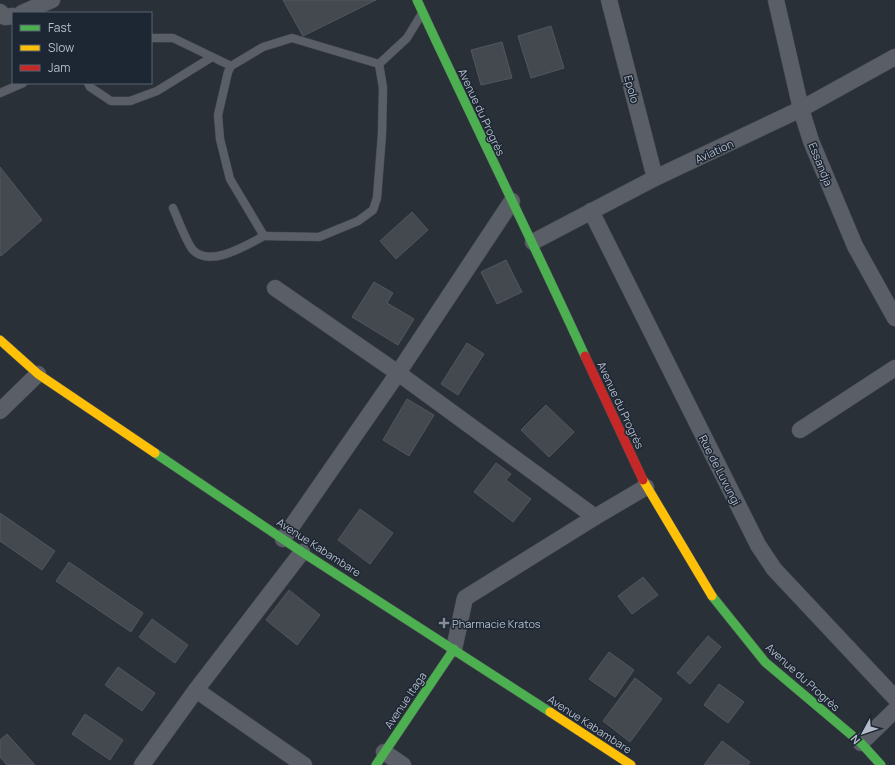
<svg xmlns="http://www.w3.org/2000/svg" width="895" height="765" font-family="Manrope,sans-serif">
<rect width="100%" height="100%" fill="#2a3038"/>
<!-- building -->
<g fill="#444950" stroke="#52575f">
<polygon points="283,0 376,0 303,36"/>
<polygon points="551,26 564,68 531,78 518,36"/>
<polygon points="502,42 512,78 481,85 471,50"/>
<polygon points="0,167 42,220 1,256 0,254"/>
<polygon points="412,212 428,230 396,259 380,241"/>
<polygon points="506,260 522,292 497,304 481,272"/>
<polygon points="374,282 393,293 387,303 414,319 398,345 352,317"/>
<polygon points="467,343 484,354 458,395 441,384"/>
<polygon points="407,399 434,415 409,456 383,440"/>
<polygon points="546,405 574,432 549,457 521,430"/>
<polygon points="496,463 511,474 506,480 531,499 513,522 474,492"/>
<polygon points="360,509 393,533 370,564 338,540"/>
<polygon points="0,513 55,551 42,570 0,541"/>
<polygon points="69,562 143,613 131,632 56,581"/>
<polygon points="643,577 658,595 632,614 618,596"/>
<polygon points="289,590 320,615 297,645 266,620"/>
<polygon points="152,619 188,645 175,663 139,637"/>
<polygon points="708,636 721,647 690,684 677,673"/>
<polygon points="609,652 634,670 615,697 589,679"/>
<polygon points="118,667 155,693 142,711 105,685"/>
<polygon points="635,678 662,699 630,742 603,721"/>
<polygon points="719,684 744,702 728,723 704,705"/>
<polygon points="85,714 123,740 110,760 72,734"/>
<polygon points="7,734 35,765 7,765 0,757 0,740"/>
<polygon points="722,741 750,762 748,765 704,765"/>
</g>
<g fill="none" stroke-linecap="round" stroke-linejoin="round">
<!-- lane casing -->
<g stroke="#484c53" stroke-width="9">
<g id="lane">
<polyline points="151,38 173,38 231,66"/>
<polyline points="379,64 407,38 421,15"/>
<polyline points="88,83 90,87 111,101 130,101 157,91 212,57"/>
<polyline points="0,93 23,83"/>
<path d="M173,208C177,217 187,244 193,250C210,268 247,245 264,236L230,179L220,139L218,115L228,72L231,66L263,47L292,38L379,64"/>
<polyline points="264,236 319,237 358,221 373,210 377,198 382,134 383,88 379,64"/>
</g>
</g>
<!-- street casing -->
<g stroke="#484c53" stroke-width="17">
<g id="street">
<polyline points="609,0 655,178"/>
<polyline points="776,0 801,109 811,141 855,246 895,318"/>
<polyline points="0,12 5,17 13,16"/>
<polyline points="22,13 52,0"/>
<polyline points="591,211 758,545 774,569 895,698"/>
<polyline points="533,242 655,178 801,109 895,57"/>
<polyline points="275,288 398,373 595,517"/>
<polyline points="0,411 38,374"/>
<polyline points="800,430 895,368"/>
<polyline points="283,539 398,373 512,201"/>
<polyline points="454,649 465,598 595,517 646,487"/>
<polyline points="196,690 304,765"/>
<polyline points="861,743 895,710"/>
<polyline points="384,752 403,765"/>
<polyline points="142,765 196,690 302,552"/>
</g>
</g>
<!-- fast casing -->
<g stroke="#484c53" stroke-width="10">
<g id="fast">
<path d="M417,0C472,119 530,236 585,356"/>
<polyline points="155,453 302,552 550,712"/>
<polyline points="712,596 765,662 861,743 881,765"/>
<polyline points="376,765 454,649"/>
</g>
</g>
<!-- slow casing -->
<g stroke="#484c53" stroke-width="10">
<g id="slow">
<polyline points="0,340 38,374 155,453"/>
<polyline points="643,480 712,596"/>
<polyline points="550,712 631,765"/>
</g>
</g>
<!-- jam casing -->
<g stroke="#484c53" stroke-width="10">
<polyline id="jam" points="585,356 643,480"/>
</g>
<!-- lane -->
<use href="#lane" stroke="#5a5e66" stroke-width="8"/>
<!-- street -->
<use href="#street" stroke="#5a5e66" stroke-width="16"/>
<!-- fast -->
<use href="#fast" stroke="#4caf50" stroke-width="9"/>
<!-- slow -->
<use href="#slow" stroke="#ffc107" stroke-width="9"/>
<!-- jam -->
<use href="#jam" stroke="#c62828" stroke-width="9"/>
</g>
<!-- markers -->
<path fill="#848b96" stroke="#1d2633" stroke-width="1.5" d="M442 617h4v4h4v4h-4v4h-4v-4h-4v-4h4z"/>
<g text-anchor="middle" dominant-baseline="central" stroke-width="3" stroke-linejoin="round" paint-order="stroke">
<!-- street labels -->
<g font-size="11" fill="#b4bcc9" stroke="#1d2633">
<text transform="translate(632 89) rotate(75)">Epolo</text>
<text transform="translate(482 112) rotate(65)">Avenue du Progrès</text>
<text transform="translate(714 151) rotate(-25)">Aviation</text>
<text transform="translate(821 164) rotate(68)">Essandja</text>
<text transform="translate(621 405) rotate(65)">Avenue du Progrès</text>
<text transform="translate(720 470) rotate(63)">Rue de Luvungi</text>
<text transform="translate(319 547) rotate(33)">Avenue Kabambare</text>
<text transform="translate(803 677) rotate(42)">Avenue du Progrès</text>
<text transform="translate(405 700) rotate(-56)">Avenue Itaga</text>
<text transform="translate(590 724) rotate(33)">Avenue Kabambare</text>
</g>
<!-- poi labels -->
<g font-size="11" fill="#b4bcc9" stroke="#1d2633" text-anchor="start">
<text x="452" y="623">Pharmacie Kratos</text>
</g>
</g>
<!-- legend -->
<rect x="12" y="12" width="140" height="72" fill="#1d2633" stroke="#59626f"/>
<rect x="20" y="25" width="20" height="6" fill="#4caf50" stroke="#59626f"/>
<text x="48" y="32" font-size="12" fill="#b4bcc9">Fast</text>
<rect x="20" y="45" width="20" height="6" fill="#ffc107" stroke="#59626f"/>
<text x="48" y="52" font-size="12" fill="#b4bcc9">Slow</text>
<rect x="20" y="65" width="20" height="6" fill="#c62828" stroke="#59626f"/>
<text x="48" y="72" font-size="12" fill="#b4bcc9">Jam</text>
<!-- north arrow -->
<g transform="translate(863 733) rotate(230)" stroke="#1d2633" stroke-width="3" paint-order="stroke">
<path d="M0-3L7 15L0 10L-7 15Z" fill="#b4bcc9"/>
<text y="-6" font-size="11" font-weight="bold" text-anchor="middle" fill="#b4bcc9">N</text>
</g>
</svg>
